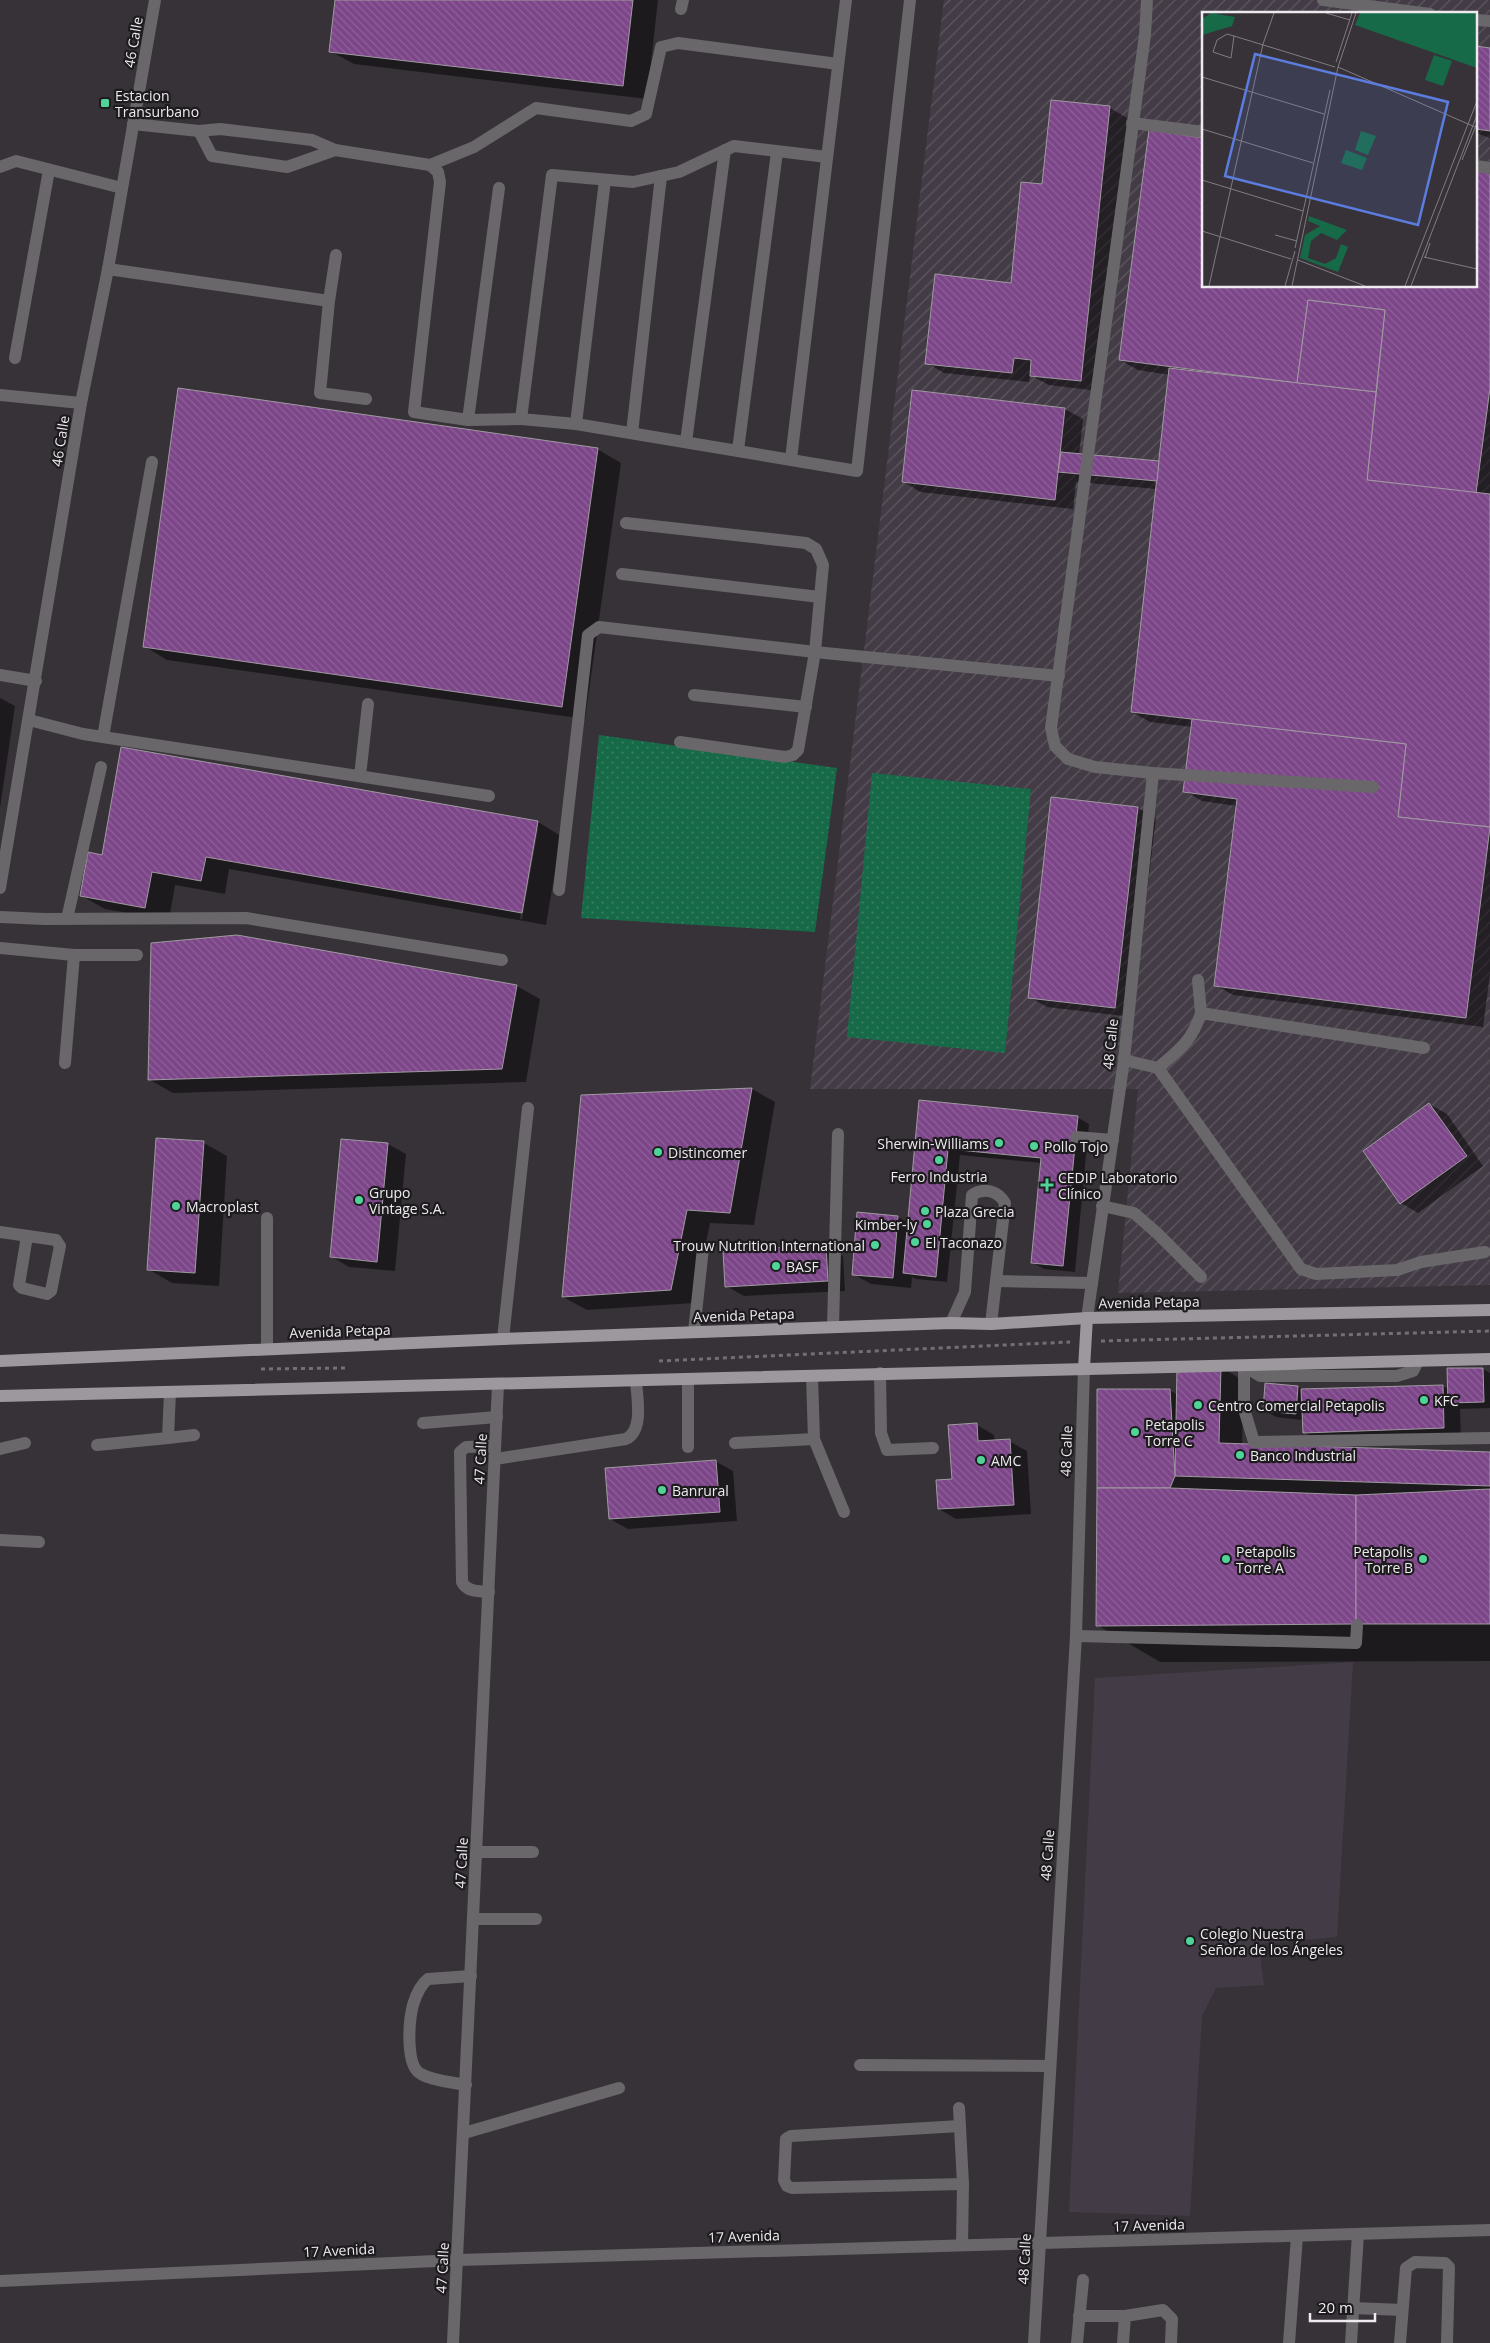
<svg xmlns="http://www.w3.org/2000/svg" width="1490" height="2343" font-family="'Open Sans',sans-serif">
<defs>
<pattern id="industrial-furrows" width="10" height="10" patternUnits="userSpaceOnUse" patternTransform="scale(1.25)"><rect width="10" height="10" fill="#433b45"/><path d="M-1 1l2-2M0 10L10 0M9 11l2-2" fill="none" stroke="#5e5860"/></pattern>
<pattern id="grass-dots" width="8" height="8" patternUnits="userSpaceOnUse" patternTransform="scale(1.25)"><rect width="8" height="8" fill="#176a48"/><path d="M2 2h.1M6 6h.1" fill="none" stroke="#397f63" stroke-width="1.8" stroke-linecap="round"/></pattern>
<pattern id="building-back-hatch" width="6" height="6" patternUnits="userSpaceOnUse" patternTransform="scale(1.25)"><rect width="6" height="6" fill="#7c4689"/><path d="M-1 5l2 2M0 0l6 6M5-1l2 2" fill="none" stroke="#8f619a"/></pattern>
</defs>
<rect width="100%" height="100%" fill="#373238"/>
<!-- built -->
<polygon fill="#433b45" points="1353,1662 1337,1937 1259,1944 1264,1985 1216,1988 1202,2016 1190,2216 1069,2212 1095,1678"/>
<!-- industrial -->
<path fill="url(#industrial-furrows)" fill-rule="evenodd" d="M944,0H1490V1285L1118,1293L1138,1089H810ZM1204,14H1476V286H1204Z"/>
<!-- grass -->
<g fill="url(#grass-dots)">
<polygon points="599,735 837,768 815,932 581,918"/>
<polygon points="872,773 1031,789 1005,1053 847,1037"/>
</g>
<!-- shadow -->
<g fill="#0007" fill-rule="evenodd">
<polygon points="336,0 658,0 647,99 354,64 330,51"/>
<polygon points="1490,49 1490,138 1476,133 1476,51"/>
<polygon points="1052,101 1110,108 1127,118 1099,391 1049,385 1030,375 1029,382 944,373 927,363 1012,284 1043,186"/>
<polygon points="1490,165 1490,974 1483,1027 1233,995 1215,985 1237,806 1202,801 1185,791 1193,727 1150,722 1132,712 1157,489 1076,482 1073,509 920,492 903,481 913,392 1065,409 1083,419 1079,455 1160,462 1170,375 1138,370 1120,360 1204,286 1476,286"/>
<polygon points="597,449 621,463 585,719 167,660 144,646"/>
<polygon points="0,698 15,706 0,808"/>
<path d="M122,749L538,822L561,836L546,925L229,869L225,894L175,885L169,920L105,909L82,896L103,857ZM536,829H538L522,919H520Z"/>
<polygon points="1052,798 1138,808 1156,818 1132,1017 1047,1007 1029,997"/>
<polygon points="236,936 517,986 540,999 526,1082 173,1093 150,1080"/>
<polygon points="752,1089 775,1102 754,1225 710,1223 694,1303 587,1310 563,1297 582,1096"/>
<polygon points="921,1101 1077,1117 1089,1124 1075,1272 1044,1269 1032,1262 1042,1163 960,1155 947,1282 916,1279 912,1277 911,1288 871,1284 853,1274 858,1214 898,1217 909,1223"/>
<polygon points="1429,1104 1447,1114 1483,1166 1418,1213 1401,1203"/>
<polygon points="342,1140 388,1144 406,1154 395,1271 349,1267 331,1256"/>
<polygon points="204,1143 227,1156 219,1286 172,1283 148,1269"/>
<polygon points="825,1246 843,1256 845,1291 744,1296 726,1286"/>
<polygon points="1221,1367 1244,1381 1242,1445 1490,1453 1490,1661 1160,1662 1097,1625 1169,1390 1178,1395"/>
<polygon points="1483,1369 1490,1373 1490,1408 1460,1409 1461,1438 1321,1442 1304,1432 1303,1420 1276,1417 1264,1410 1298,1387 1304,1390 1442,1386 1449,1389"/>
<polygon points="977,1425 994,1435 995,1441 1009,1441 1027,1451 1031,1514 956,1519 939,1509"/>
<polygon points="715,1461 733,1471 737,1521 628,1529 610,1519"/>
</g>
<!-- building -->
<g fill="url(#building-back-hatch)" stroke="#a09aa1">
<polygon points="335,0 633,0 623,86 329,52"/>
<polygon points="1476,46 1490,48 1490,131 1476,129"/>
<polygon points="1051,100 1110,106 1081,381 1030,376 1031,360 1014,358 1012,373 925,364 935,274 1011,283 1021,182 1042,184"/>
<polygon points="1149,130 1204,138 1204,286 1476,286 1476,162 1490,164 1490,388 1476,493 1367,480 1385,310 1308,300 1297,383 1119,360"/>
<polygon points="1308,300 1385,310 1376,392 1297,383"/>
<polygon points="1169,368 1376,392 1367,480 1490,494 1490,827 1398,817 1406,744 1131,712"/>
<polygon points="178,388 598,448 562,707 143,647"/>
<polygon points="912,390 1065,408 1055,500 902,482"/>
<polygon points="1061,452 1159,461 1157,481 1058,472"/>
<polygon points="1192,719 1406,744 1398,817 1490,827 1466,1018 1214,986 1237,799 1183,792"/>
<polygon points="121,747 538,821 522,913 206,857 201,881 152,872 145,908 80,896 88,852 102,855"/>
<polygon points="1051,797 1138,807 1115,1008 1028,998"/>
<polygon points="237,935 517,985 502,1069 148,1080 151,943"/>
<polygon points="752,1088 730,1213 687,1210 671,1290 562,1297 581,1095"/>
<polygon points="919,1100 1078,1116 1063,1266 1031,1263 1041,1158 948,1149 936,1277 903,1273"/>
<polygon points="1429,1103 1467,1156 1400,1204 1363,1151"/>
<polygon points="156,1138 204,1141 195,1273 147,1270"/>
<polygon points="341,1139 388,1143 377,1262 330,1257"/>
<polygon points="857,1212 898,1216 893,1278 852,1275"/>
<polygon points="826,1245 828,1281 725,1287 723,1251"/>
<polygon points="1221,1366 1219,1443 1490,1452 1490,1486 1175,1476 1177,1367"/>
<polygon points="1447,1368 1483,1368 1484,1402 1448,1403"/>
<polygon points="1265,1383 1298,1386 1296,1414 1263,1411"/>
<polygon points="1443,1385 1444,1428 1303,1433 1301,1389"/>
<polygon points="1097,1389 1170,1389 1175,1476 1170,1488 1097,1488"/>
<polygon points="977,1423 978,1441 1010,1439 1014,1505 938,1509 936,1480 952,1479 948,1425"/>
<polygon points="716,1460 720,1512 609,1519 605,1468"/>
<polygon points="1097,1488 1170,1488 1356,1495 1356,1624 1096,1626"/>
<polygon points="1490,1489 1490,1624 1356,1624 1356,1495"/>
</g>
<g fill="none" stroke-linecap="round" stroke-linejoin="round">
<!-- path -->
<g stroke="#736f74" stroke-width="3" stroke-dasharray="4 4" stroke-linecap="butt">
<polyline points="1101,1341 1490,1331"/>
<polyline points="659,1361 1070,1342"/>
<polyline points="261,1369 345,1368"/>
</g>
<!-- service -->
<g stroke="#69676a" stroke-width="12">
<polyline points="1147,0 1145,35 1051,728 1055,746 1068,759 1095,767 1153,773 1373,787"/>
<polyline points="1323,0 1430,14"/>
<polyline points="681,9 683,0"/>
<polyline points="1476,20 1490,21"/>
<polyline points="1132,123 1204,132"/>
<polyline points="133,124 199,131 220,129 312,140 335,150 430,165 438,172 440,182 414,412 468,420 499,188"/>
<polyline points="199,131 212,156 287,167 335,150"/>
<polyline points="827,157 734,146 679,172 633,182 552,175 521,419 576,424 857,471 910,0"/>
<polyline points="430,165 474,147 536,108 631,121 646,114 661,47 678,43 838,64"/>
<polyline points="1476,166 1490,168"/>
<polyline points="0,167 16,161 122,188"/>
<polyline points="336,255 329,301 320,393 366,399"/>
<polyline points="108,269 329,301"/>
<polyline points="15,358 49,170"/>
<polyline points="0,395 81,403"/>
<polyline points="468,420 521,419"/>
<polyline points="576,424 605,180"/>
<polyline points="632,433 661,176"/>
<polyline points="686,442 725,150"/>
<polyline points="738,450 777,152"/>
<polyline points="791,459 846,0"/>
<polyline points="626,523 806,543 816,549 823,565 815,652 798,750 793,755 785,757 680,742"/>
<polyline points="622,574 820,597"/>
<polyline points="0,675 36,681"/>
<polyline points="694,695 806,707"/>
<polyline points="29,720 83,734 489,796"/>
<polyline points="103,737 152,462"/>
<polyline points="360,776 368,704"/>
<polyline points="559,890 588,635 599,627 815,652 1059,676"/>
<polyline points="0,917 44,919 246,918 502,960"/>
<polyline points="67,919 101,767"/>
<polyline points="0,948 74,955 65,1063"/>
<polyline points="74,955 137,955"/>
<polyline points="1198,980 1201,1013"/>
<polyline points="1124,1060 1158,1068 1301,1269 1316,1274 1397,1270 1421,1262 1485,1252"/>
<path d="M1158,1068C1180,1049 1192,1041 1201,1013L1424,1048"/>
<polyline points="1076,1137 1113,1140"/>
<polyline points="1102,1206 1134,1213 1157,1233 1201,1277"/>
<polyline points="0,1232 56,1240 60,1246 51,1291 47,1294 22,1288 19,1285 27,1236"/>
<polyline points="997,1281 1092,1283"/>
<polyline points="1087,1318 1124,1060 1153,773"/>
<path d="M951,1323L965,1292L972,1195C985,1187 998,1191 1005,1203L991,1324"/>
<polyline points="833,1327 838,1134"/>
<polyline points="694,1332 703,1248"/>
<polyline points="503,1339 528,1108"/>
<polyline points="267,1349 267,1218"/>
<polyline points="1244,1366 1244,1409 1254,1442 1490,1438"/>
<polyline points="1244,1366 1260,1376 1397,1376 1413,1371 1418,1361"/>
<polyline points="880,1373 881,1433 887,1450 933,1448"/>
<polyline points="812,1376 814,1439 844,1512"/>
<polyline points="170,1392 168,1438 194,1435"/>
<polyline points="423,1423 497,1417"/>
<polyline points="735,1443 814,1439"/>
<polyline points="97,1445 168,1438"/>
<polyline points="688,1447 688,1379"/>
<polyline points="0,1449 25,1443"/>
<path d="M495,1459L626,1439C644,1430 637,1398 636,1381"/>
<polyline points="0,1540 39,1542"/>
<path d="M489,1592C478,1591 467,1592 462,1582L460,1452L466,1447L495,1446"/>
<polyline points="1076,1636 1356,1643 1357,1625"/>
<polyline points="477,1852 533,1852"/>
<polyline points="473,1919 536,1919"/>
<polyline points="860,2065 1049,2066"/>
<path d="M466,2085C452,2082 433,2081 421,2074C405,2066 409,2020 413,2005C416,1995 420,1985 428,1979L471,1976"/>
<polyline points="959,2108 963,2184 962,2245"/>
<polyline points="960,2126 791,2136 786,2139 784,2180 787,2186 792,2188 963,2184"/>
<polyline points="464,2133 619,2088"/>
<polyline points="1353,2308 1402,2310"/>
<polyline points="1079,2316 1125,2316"/>
<polyline points="1077,2343 1083,2280"/>
<polyline points="1123,2343 1125,2316 1163,2310 1172,2319 1171,2343"/>
<polyline points="1289,2343 1297,2236"/>
<polyline points="1351,2343 1358,2234"/>
<polyline points="1400,2343 1406,2268 1415,2262 1445,2263 1449,2267 1447,2343"/>
</g>
<!-- minor -->
<g stroke="#69676a" stroke-width="12">
<polyline points="0,888 81,403 108,269 155,0"/>
<polyline points="0,2281 458,2260 1490,2230"/>
<polyline points="453,2343 498,1385"/>
<polyline points="1034,2343 1076,1636 1084,1368"/>
</g>
<!-- primary -->
<g stroke="#9d989e" stroke-width="12">
<polyline points="0,1361 503,1339 951,1323 991,1324 1087,1318 1490,1310"/>
<polyline points="1084,1368 1087,1318"/>
<polyline points="0,1396 1490,1359"/>
</g>
</g>
<!-- markers -->
<g fill="#50d398" stroke="#1d1b1e" stroke-width="2">
<rect x="100" y="98" width="10" height="10" rx="2.5"/>
<circle cx="999" cy="1143" r="5"/>
<circle cx="1034" cy="1146" r="5"/>
<circle cx="658" cy="1152" r="5"/>
<circle cx="939" cy="1160" r="5"/>
<path d="M1044.5 1177.5h5v5h5v5h-5v5h-5v-5h-5v-5h5z"/>
<circle cx="359" cy="1200" r="5"/>
<circle cx="176" cy="1206" r="5"/>
<circle cx="925" cy="1211" r="5"/>
<circle cx="927" cy="1224" r="5"/>
<circle cx="915" cy="1242" r="5"/>
<circle cx="875" cy="1245" r="5"/>
<circle cx="776" cy="1266" r="5"/>
<circle cx="1424" cy="1400" r="5"/>
<circle cx="1198" cy="1405" r="5"/>
<circle cx="1135" cy="1432" r="5"/>
<circle cx="1240" cy="1455" r="5"/>
<circle cx="981" cy="1460" r="5"/>
<circle cx="662" cy="1490" r="5"/>
<circle cx="1226" cy="1559" r="5"/>
<circle cx="1423" cy="1559" r="5"/>
<circle cx="1190" cy="1941" r="5"/>
</g>
<g text-anchor="middle" dominant-baseline="central" stroke-width="4.5" stroke-linejoin="round" paint-order="stroke">
<!-- street labels -->
<g font-size="14" fill="#eeebef" stroke="#1d1b1e">
<text transform="translate(133 42) rotate(-80)">46 Calle</text>
<text transform="translate(60 441) rotate(-81)">46 Calle</text>
<text transform="translate(1110 1044) rotate(-84)">48 Calle</text>
<text transform="translate(1149 1302) rotate(-1)">Avenida Petapa</text>
<text transform="translate(744 1315) rotate(-2)">Avenida Petapa</text>
<text transform="translate(340 1331) rotate(-2)">Avenida Petapa</text>
<text transform="translate(1066 1451) rotate(-88)">48 Calle</text>
<text transform="translate(480 1459) rotate(-87)">47 Calle</text>
<text transform="translate(1047 1855) rotate(-86)">48 Calle</text>
<text transform="translate(461 1863) rotate(-87)">47 Calle</text>
<text transform="translate(1149 2225) rotate(-2)">17 Avenida</text>
<text transform="translate(744 2236) rotate(-2)">17 Avenida</text>
<text transform="translate(339 2250) rotate(-3)">17 Avenida</text>
<text transform="translate(1024 2259) rotate(-87)">48 Calle</text>
<text transform="translate(442 2268) rotate(-87)">47 Calle</text>
</g>
<!-- poi labels -->
<g font-size="14" fill="#eeebef" stroke="#1d1b1e" text-anchor="start">
<text x="115" y="95">Estacion<tspan x="115" dy="16">Transurbano</tspan></text>
<text x="989" y="1143" text-anchor="end">Sherwin-Williams</text>
<text x="1044" y="1146">Pollo Tojo</text>
<text x="668" y="1152">Distincomer</text>
<text x="939" y="1176" text-anchor="middle">Ferro Industria</text>
<text x="1058" y="1177">CEDIP Laboratorio<tspan x="1058" dy="16">Clínico</tspan></text>
<text x="369" y="1192">Grupo<tspan x="369" dy="16">Vintage S.A.</tspan></text>
<text x="186" y="1206">Macroplast</text>
<text x="935" y="1211">Plaza Grecia</text>
<text x="917" y="1224" text-anchor="end">Kimber-ly</text>
<text x="925" y="1242">El Taconazo</text>
<text x="865" y="1245" text-anchor="end">Trouw Nutrition International</text>
<text x="786" y="1266">BASF</text>
<text x="1434" y="1400">KFC</text>
<text x="1208" y="1405">Centro Comercial Petapolis</text>
<text x="1145" y="1424">Petapolis<tspan x="1145" dy="16">Torre C</tspan></text>
<text x="1250" y="1455">Banco Industrial</text>
<text x="991" y="1460">AMC</text>
<text x="672" y="1490">Banrural</text>
<text x="1236" y="1551">Petapolis<tspan x="1236" dy="16">Torre A</tspan></text>
<text x="1413" y="1551" text-anchor="end">Petapolis<tspan x="1413" dy="16">Torre B</tspan></text>
<text x="1200" y="1933">Colegio Nuestra<tspan x="1200" dy="16">Señora de los Ángeles</tspan></text>
</g>
</g>
<!-- overview -->
<g transform="translate(1202 12)">
<rect width="275" height="275" fill="#373238"/>
<path d="M159,119L174,124L166,143L153,138ZM144,138L165,146L160,158L139,151Z" fill="#176a48"/>
<path d="M9,1L33,5L30,14L0,23V7ZM107,204L145,218L135,228L119,221L109,229L106,246L123,252L134,246L139,232L146,235L136,260L98,246L103,223L118,214L106,209Z" fill="#176a48"/>
<path d="M158,1H275V56L153,13Z" fill="#176a48"/>
<path d="M236,1L256,2L252,30L232,28ZM275,14V45L259,24L261,20ZM232,43L250,49L241,74L223,68Z" fill="#176a48"/>
<path fill="none" stroke="#807c81" stroke-width="1" d="M124,1L148,8M32,24L29,46L11,40L15,28L25,22L32,24L133,55M134,50L150,1M136,55L273,115M0,65L122,102M0,117L111,151M260,148L275,111M0,168L101,199M0,219L89,247M73,223L95,229M93,236L128,78M222,245L275,257M223,246L228,231M96,248L163,274M7,274L61,32L72,1M83,274L93,239M90,274L136,55L154,1M203,274L275,89M209,274L275,103"/>
<path fill="#5c7ddf" fill-opacity="0.15" stroke="#5c7ddf" stroke-width="2.5" d="M53,42L246,90L216,213L23,164Z"/>
<rect width="275" height="275" fill="none" stroke="#eeebef" stroke-width="2.5"/>
</g>
<!-- scale -->
<path d="M1310 2313v8h65v-8" fill="none" stroke="#eeebef" stroke-width="2.5"/>
<text x="1318" y="2313" font-size="15" fill="#eeebef" stroke="#1d1b1e" stroke-width="4" paint-order="stroke">20 m</text>
</svg>
